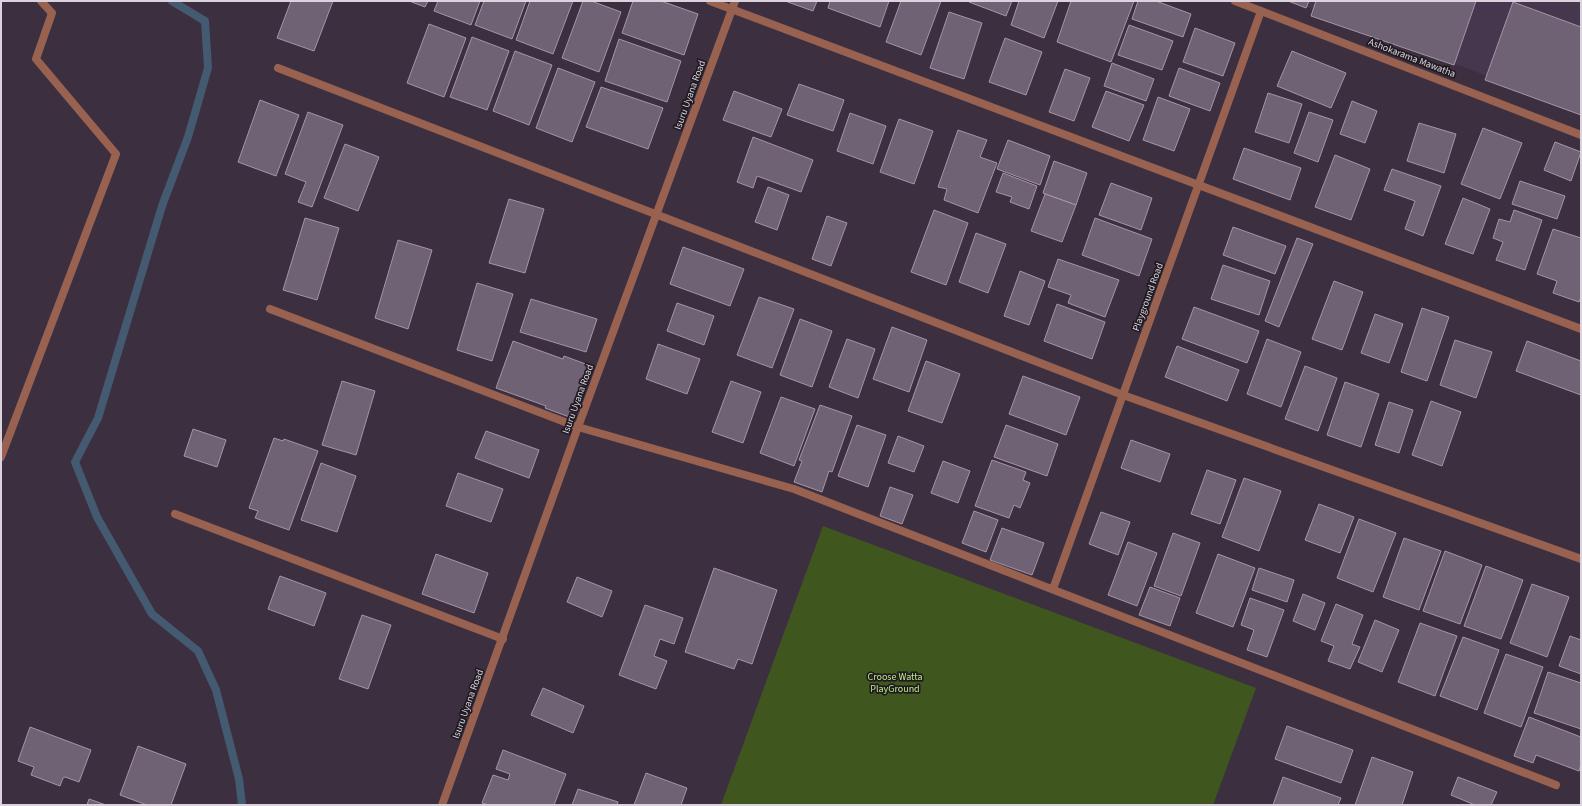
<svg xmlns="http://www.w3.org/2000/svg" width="1582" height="806" font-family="'Source Sans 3',sans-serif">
<rect width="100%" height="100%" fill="#3c3040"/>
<!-- built -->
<polygon fill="#47374e" points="1291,1 1581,1 1581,112"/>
<!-- green -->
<polygon fill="#3f561f" points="823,526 1256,688 1213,805 721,805"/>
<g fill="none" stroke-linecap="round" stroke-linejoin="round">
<!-- stream -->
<polyline stroke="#445a71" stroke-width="8" points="172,1 205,21 208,68 188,137 162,206 98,418 75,462 97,517 152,614 198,651 216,690 239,779 242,805"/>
</g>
<!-- building -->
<g fill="#6f6274" stroke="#a495a9">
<polygon points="291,1 333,1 314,51 277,38"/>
<polygon points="409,1 428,1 425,7"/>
<polygon points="438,1 480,1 471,25 434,11"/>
<polygon points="484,1 526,1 512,39 475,25"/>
<polygon points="530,1 573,1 553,54 516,40"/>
<polygon points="583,1 591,1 621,12 599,72 562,58"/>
<polygon points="633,1 661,1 698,14 684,55 622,33"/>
<polygon points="785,1 817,1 813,11"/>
<polygon points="830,1 889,1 880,27 828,8"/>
<polygon points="901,1 941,1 921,55 886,42"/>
<polygon points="969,1 1012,1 1006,16 969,2"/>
<polygon points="1019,1 1058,1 1044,38 1011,25"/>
<polygon points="1071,1 1134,1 1111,62 1057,42"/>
<polygon points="1138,1 1156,1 1191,14 1183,37 1132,19"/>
<polygon points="1288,1 1309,1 1306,8"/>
<polygon points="1316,1 1476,1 1454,65 1311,16"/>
<polygon points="1513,2 1581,27 1581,115 1485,80"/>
<polygon points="949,12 982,23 964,79 930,68"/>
<polygon points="429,24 466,38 444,97 407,83"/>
<polygon points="1129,25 1173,41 1162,70 1118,55"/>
<polygon points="1195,28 1235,43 1223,76 1183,62"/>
<polygon points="472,37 509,51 487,110 450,97"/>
<polygon points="1005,38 1042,52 1026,95 989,82"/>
<polygon points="619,39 681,61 667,102 605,81"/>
<polygon points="515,51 552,65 529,125 493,111"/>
<polygon points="1292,51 1346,73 1331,108 1277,86"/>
<polygon points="1112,63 1154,79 1146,101 1104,86"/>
<polygon points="558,68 595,82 572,142 536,128"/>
<polygon points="1179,68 1220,83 1210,111 1169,96"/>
<polygon points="1065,69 1090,78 1074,121 1049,112"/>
<polygon points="799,84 844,100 833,131 787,115"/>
<polygon points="601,87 663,108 648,149 586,127"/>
<polygon points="734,91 782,109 771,137 723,120"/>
<polygon points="1106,91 1144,105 1129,141 1092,127"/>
<polygon points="1268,93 1302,104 1289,143 1255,132"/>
<polygon points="1158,97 1190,109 1174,151 1143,140"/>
<polygon points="260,100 299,115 276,176 238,162"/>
<polygon points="1352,101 1377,111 1365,143 1340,134"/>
<polygon points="308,112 343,125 312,207 298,202 306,182 285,174"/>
<polygon points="1309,112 1333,120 1318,162 1294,153"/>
<polygon points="850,113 886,126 873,164 837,151"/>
<polygon points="899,119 933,131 914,184 880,172"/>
<polygon points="1419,123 1456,134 1444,173 1407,161"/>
<polygon points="1483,128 1522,143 1500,199 1461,184"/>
<polygon points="958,130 987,140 980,157 997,163 978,213 944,200 947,189 938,187"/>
<polygon points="753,137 813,160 801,192 757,176 753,188 737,182"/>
<polygon points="1008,140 1050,156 1040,185 997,169"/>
<polygon points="1555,142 1581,152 1571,181 1544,170"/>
<polygon points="345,144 379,157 358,211 324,198"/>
<polygon points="1244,148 1301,168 1290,200 1233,179"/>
<polygon points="1335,155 1370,169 1351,220 1315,207"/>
<polygon points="1054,161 1087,173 1076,205 1043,193"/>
<polygon points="1392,169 1441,186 1423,236 1405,229 1415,201 1384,190"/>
<polygon points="1003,173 1037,186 1029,209 1010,202 1012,197 996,192"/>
<polygon points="1520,181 1565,196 1557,219 1512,204"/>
<polygon points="1111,183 1152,198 1141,230 1099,215"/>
<polygon points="768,187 789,195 777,230 755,222"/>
<polygon points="1045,194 1076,205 1062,242 1031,231"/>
<polygon points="1463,198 1490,209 1473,254 1445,244"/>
<polygon points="509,199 544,209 525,273 489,263"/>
<polygon points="934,210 968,223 946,285 911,272"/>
<polygon points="1514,210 1542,220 1525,270 1496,260 1503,242 1493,238 1499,219 1510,222"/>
<polygon points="827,216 847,223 831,266 812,259"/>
<polygon points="305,218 339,228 317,300 283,290"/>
<polygon points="1095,218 1152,239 1139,276 1082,255"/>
<polygon points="1233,227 1286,246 1275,274 1223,255"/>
<polygon points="1553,229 1581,238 1581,297 1579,302 1553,293 1557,281 1537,274"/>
<polygon points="976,233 1006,244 988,293 959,282"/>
<polygon points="1297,238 1313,244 1279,327 1265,321"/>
<polygon points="398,240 432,250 408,329 375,318"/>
<polygon points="683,247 744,269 730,306 670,284"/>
<polygon points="1058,259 1119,280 1105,317 1068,303 1071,295 1048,287"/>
<polygon points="1223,265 1270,281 1259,315 1211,299"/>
<polygon points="1020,271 1045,281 1029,325 1004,316"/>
<polygon points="1334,281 1363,292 1342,350 1312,339"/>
<polygon points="477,283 513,294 492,361 457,350"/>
<polygon points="759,297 794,309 772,368 737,355"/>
<polygon points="531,299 597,319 586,352 520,332"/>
<polygon points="677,303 714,316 704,345 667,331"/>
<polygon points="1057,304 1105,322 1092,359 1044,341"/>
<polygon points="1194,307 1259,331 1247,363 1182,339"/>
<polygon points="1422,308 1449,317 1427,381 1401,372"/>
<polygon points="1375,314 1403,324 1389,363 1361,353"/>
<polygon points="800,319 832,331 812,387 780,375"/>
<polygon points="892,327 927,340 909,392 873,379"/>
<polygon points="847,339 875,349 858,398 829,387"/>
<polygon points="1267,339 1301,352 1281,407 1247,394"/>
<polygon points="1455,340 1492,352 1476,398 1440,385"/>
<polygon points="513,341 563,359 564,356 591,366 572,418 545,408 546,406 496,388"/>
<polygon points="1527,341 1581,361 1581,395 1516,371"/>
<polygon points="658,344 700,359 687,394 646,379"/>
<polygon points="1177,346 1239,370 1227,401 1165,377"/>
<polygon points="926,361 960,374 942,423 908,411"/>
<polygon points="1305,366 1337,378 1318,431 1285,419"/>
<polygon points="1023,376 1080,397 1066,435 1009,414"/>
<polygon points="342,381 375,391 356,455 322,445"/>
<polygon points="731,381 761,392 743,443 712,432"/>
<polygon points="1345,382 1379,394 1361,447 1327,435"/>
<polygon points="781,397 815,409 794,466 760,453"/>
<polygon points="1431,401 1461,412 1442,466 1412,455"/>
<polygon points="1389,402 1413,410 1399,453 1375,445"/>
<polygon points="820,405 852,416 832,472 829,471 822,492 794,482 802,461 799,460"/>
<polygon points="857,425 886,435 868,487 838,476"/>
<polygon points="1006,425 1058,444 1047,476 994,457"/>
<polygon points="193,429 226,440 217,467 184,456"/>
<polygon points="486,431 539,450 529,478 475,458"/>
<polygon points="898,436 924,446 914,472 888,463"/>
<polygon points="274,438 283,441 284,439 318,451 289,530 255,518 258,511 249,508"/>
<polygon points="1131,440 1170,454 1160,482 1121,468"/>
<polygon points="992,460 1026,472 1023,480 1030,483 1020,508 1014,505 1009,518 975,506"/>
<polygon points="943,461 970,471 958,503 931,493"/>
<polygon points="321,463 356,476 337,532 301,520"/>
<polygon points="1207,470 1236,480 1220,524 1191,514"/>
<polygon points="458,473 503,489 491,522 446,506"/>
<polygon points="1244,478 1281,491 1259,551 1222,537"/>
<polygon points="890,487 913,495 902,524 880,516"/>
<polygon points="1319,504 1354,517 1340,553 1305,540"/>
<polygon points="974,511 998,520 986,552 962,543"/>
<polygon points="1101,512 1130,522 1118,555 1089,544"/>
<polygon points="1359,519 1396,533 1373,592 1337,578"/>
<polygon points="1002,528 1044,543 1032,575 990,560"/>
<polygon points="1173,533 1200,543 1181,596 1154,586"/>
<polygon points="1404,538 1441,551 1419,610 1383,597"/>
<polygon points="1128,542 1157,553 1137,606 1108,595"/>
<polygon points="1445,551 1482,565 1460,624 1423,611"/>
<polygon points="436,554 488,573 474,613 422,594"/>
<polygon points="1218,554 1255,568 1233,627 1196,613"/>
<polygon points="1486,566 1523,580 1501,639 1464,626"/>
<polygon points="714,568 777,590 752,664 738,659 734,669 685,652"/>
<polygon points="1259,568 1294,580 1287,602 1252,590"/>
<polygon points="280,576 326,593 314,626 268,609"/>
<polygon points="577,577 612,591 602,617 567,602"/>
<polygon points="1532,584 1569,597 1547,657 1510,643"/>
<polygon points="1150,587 1180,598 1170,626 1139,615"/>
<polygon points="1303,594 1325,603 1315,630 1293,621"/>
<polygon points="1250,598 1284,610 1267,657 1247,650 1254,630 1241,625"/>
<polygon points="1336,604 1363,615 1352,644 1360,647 1350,669 1328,661 1334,646 1321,641"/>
<polygon points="645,605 683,618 674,644 660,639 654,656 667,661 656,689 619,675"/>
<polygon points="362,615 391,625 368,689 339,679"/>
<polygon points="1375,620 1399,630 1382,672 1358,662"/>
<polygon points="1420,623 1457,636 1435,696 1398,682"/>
<polygon points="1570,636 1581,640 1581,674 1559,666"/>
<polygon points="1463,637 1499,650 1477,710 1440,696"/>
<polygon points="1506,654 1543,667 1521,727 1484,713"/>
<polygon points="1548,672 1581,683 1581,729 1534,713"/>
<polygon points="543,688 584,706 573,733 531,715"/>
<polygon points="1529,717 1581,737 1581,764 1579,771 1536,755 1533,763 1514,756"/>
<polygon points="1287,726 1353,750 1341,783 1275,759"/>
<polygon points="30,727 91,750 79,782 65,777 63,778 60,786 31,775 34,767 18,761"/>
<polygon points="138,746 186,764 171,805 147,805 120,795"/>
<polygon points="503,750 566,774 554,805 489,805 482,803 493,775 508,780 510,774 496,769"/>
<polygon points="1372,757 1413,772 1402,805 1355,805"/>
<polygon points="646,773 687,788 681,805 634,805"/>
<polygon points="1283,777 1341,798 1338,805 1273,805"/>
<polygon points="1458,777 1497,792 1491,805 1475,805 1451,795"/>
<polygon points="578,789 618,802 617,805 572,805"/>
<polygon points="89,799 106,805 87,805"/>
</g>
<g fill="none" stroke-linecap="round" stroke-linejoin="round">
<!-- service -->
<polyline stroke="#986150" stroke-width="8" points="1,457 116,154 36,59 52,13 41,1"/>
<!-- minor -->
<g stroke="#986150" stroke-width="8">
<polyline points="710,1 1581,329"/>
<polyline points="278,68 1123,395 1581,559"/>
<polyline points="270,309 578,427 794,489 1556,785"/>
<polyline points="175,514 503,639"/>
<polyline points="1053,589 1261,11"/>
<polyline points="442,805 578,427 735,1"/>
</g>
<!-- tertiary -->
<polyline stroke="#986150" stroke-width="8" points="1235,1 1581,135"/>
</g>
<g text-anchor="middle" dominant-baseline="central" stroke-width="3.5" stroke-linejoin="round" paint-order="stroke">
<!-- street labels -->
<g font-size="10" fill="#dbd4de" stroke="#201a22">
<text transform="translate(1412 58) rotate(21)">Ashokarama Mawatha</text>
<text transform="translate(690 95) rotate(-70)">Isuru Uyana Road</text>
<text transform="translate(1148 297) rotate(-70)">Playground Road</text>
<text transform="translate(578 399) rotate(-70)">Isuru Uyana Road</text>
<text transform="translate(468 704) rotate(-70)">Isuru Uyana Road</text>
</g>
<!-- park labels -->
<g font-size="10" fill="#beec84" stroke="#201a22">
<text x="895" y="677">Croose Watta<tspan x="895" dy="12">PlayGround</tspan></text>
</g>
</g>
<!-- border -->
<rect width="1582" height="806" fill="none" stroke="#dbd4de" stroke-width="4"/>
</svg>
